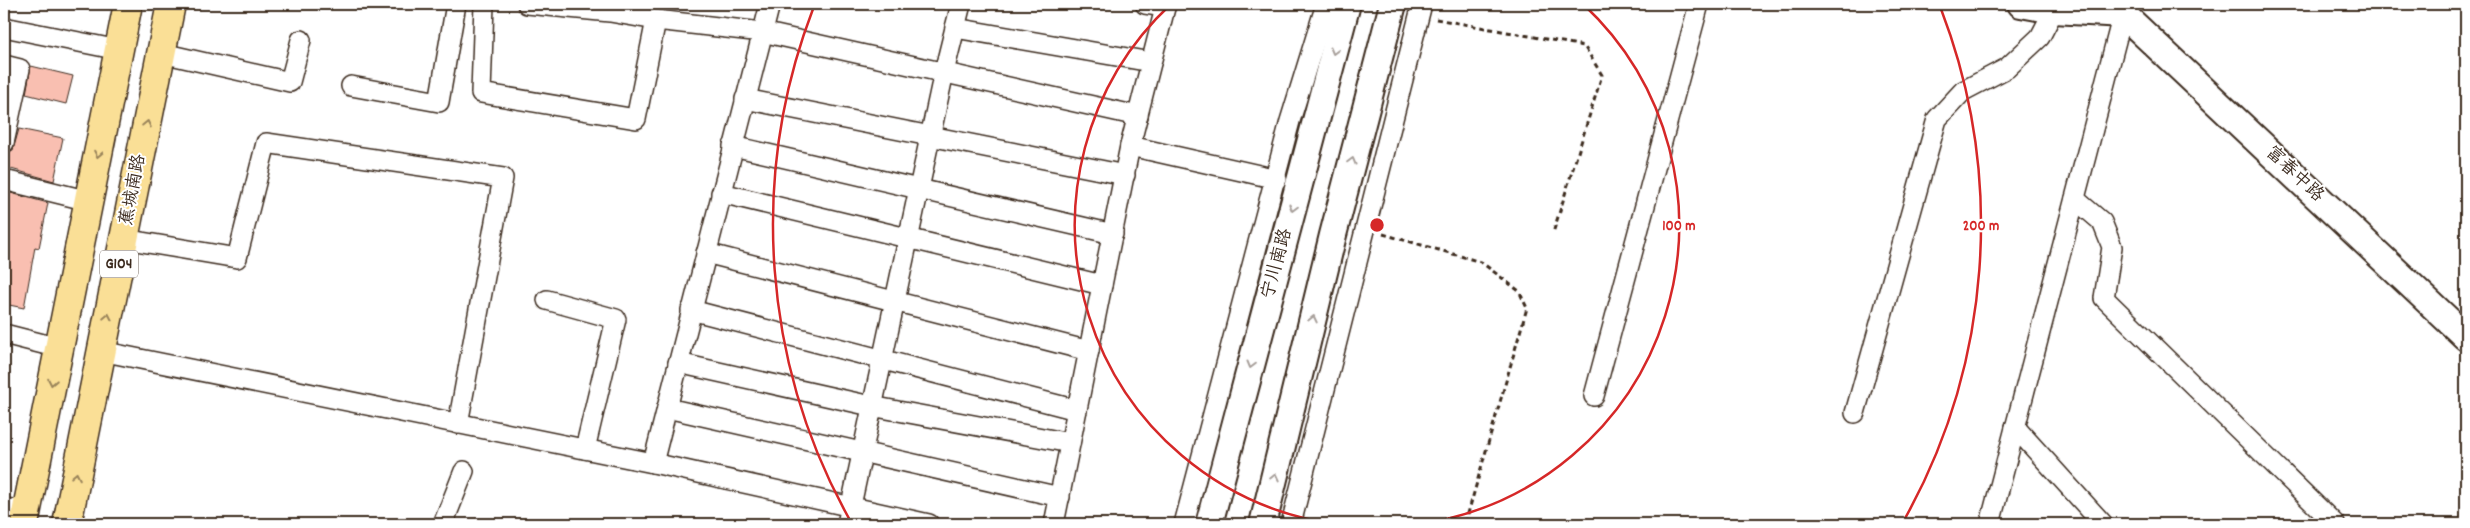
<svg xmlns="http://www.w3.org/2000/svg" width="2470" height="528" font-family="Dekko,'LXGW WenKai TC',sans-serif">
<rect width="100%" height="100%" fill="#fff"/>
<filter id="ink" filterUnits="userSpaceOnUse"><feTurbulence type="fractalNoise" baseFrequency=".02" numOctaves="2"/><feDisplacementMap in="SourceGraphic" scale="10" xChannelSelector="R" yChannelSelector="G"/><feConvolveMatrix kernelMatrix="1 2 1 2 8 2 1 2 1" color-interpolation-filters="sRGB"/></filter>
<g filter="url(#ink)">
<!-- building -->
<g fill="#f9bfb1" stroke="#3b2a1e">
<polygon points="31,66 73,76 66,104 26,94"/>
<polygon points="19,129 63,138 54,181 4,167 4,154 13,150"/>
<polygon points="7,192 48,203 39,248 35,247 24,308 4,304 4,209"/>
</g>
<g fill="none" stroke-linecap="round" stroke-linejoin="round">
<!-- street casing -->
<g stroke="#3b2a1e" stroke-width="22">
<g id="street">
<polyline points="484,4 481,93 636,119 656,20"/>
<polyline points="527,4 610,12 656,20 762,32 1138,116"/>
<polyline points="1145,4 1165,7"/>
<polyline points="4,27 119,50"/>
<polyline points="955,28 1151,62"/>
<polyline points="162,53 290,82 301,40"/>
<polyline points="4,65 20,69 4,143"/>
<polyline points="351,86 439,102 456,4"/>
<polyline points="745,99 1125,175"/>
<polyline points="733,146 1113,234"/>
<polyline points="1130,146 1277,179"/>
<polyline points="4,180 89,201"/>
<polyline points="721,193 1102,285"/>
<polyline points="2075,199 2102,222 2112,247 2104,298 2335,524"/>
<polyline points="124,239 237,258 266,143 503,178 458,424"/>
<polyline points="706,253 1089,351"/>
<polyline points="547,300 616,319 585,449"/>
<polyline points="691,310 1077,410"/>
<polyline points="4,334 59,348"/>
<polyline points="101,351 653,463 929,524"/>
<polyline points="678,363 871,406 1070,443"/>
<polyline points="1594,396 1699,4"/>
<polyline points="667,408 1060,497"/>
<polyline points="1855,413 1937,119 1963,91 2007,68 2040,37 2054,10"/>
<polyline points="2015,427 2103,524"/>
<polyline points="653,463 770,4"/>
<polyline points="4,508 26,511"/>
<polyline points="443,524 464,471"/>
<polyline points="847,524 944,72 961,4"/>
<polyline points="1054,524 1130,146 1166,4"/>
<polyline points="1184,524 1290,121 1326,4"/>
<polyline points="1291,524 1422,4"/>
<polyline points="1990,524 2123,14 2131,4"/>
</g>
</g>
<!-- secondary casing -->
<g stroke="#3b2a1e" stroke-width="30">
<g id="secondary">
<polyline points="2021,4 2054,10 2123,14 2466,337"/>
<polyline points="1209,524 1347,4"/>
<polyline points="1263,524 1333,235 1393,4"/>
</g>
</g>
<!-- highway casing -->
<g stroke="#3b2a1e" stroke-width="31">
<g id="highway">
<polyline points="24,524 128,4"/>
<polyline points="67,524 171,4"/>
</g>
</g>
<!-- path -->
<g stroke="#3b2a1e" stroke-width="3" stroke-dasharray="5 4" stroke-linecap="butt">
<polyline points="1436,19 1584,46 1602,75 1553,233"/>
<polyline points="1383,234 1481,262 1519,291 1527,308 1465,524"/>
</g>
<!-- street -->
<use href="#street" stroke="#fff" stroke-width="19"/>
<!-- secondary -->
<use href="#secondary" stroke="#fff" stroke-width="26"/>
<!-- highway -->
<use href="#highway" stroke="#fadf96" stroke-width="28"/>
</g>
<!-- one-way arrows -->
<defs><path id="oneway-chevron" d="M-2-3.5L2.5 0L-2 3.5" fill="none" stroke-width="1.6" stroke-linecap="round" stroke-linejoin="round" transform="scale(1.25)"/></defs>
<g stroke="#a79f9a">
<use href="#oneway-chevron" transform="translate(1334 51) rotate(105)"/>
<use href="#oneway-chevron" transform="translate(1352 161) rotate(-75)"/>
<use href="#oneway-chevron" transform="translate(1293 208) rotate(105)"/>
<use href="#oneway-chevron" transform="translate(1313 319) rotate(-77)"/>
<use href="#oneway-chevron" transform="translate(1251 365) rotate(105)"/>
<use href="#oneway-chevron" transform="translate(1275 477) rotate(-77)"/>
</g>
<g stroke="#9a845a">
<use href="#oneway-chevron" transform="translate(147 124) rotate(-78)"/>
<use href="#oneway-chevron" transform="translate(98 154) rotate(101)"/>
<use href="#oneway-chevron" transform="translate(108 317) rotate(-79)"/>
<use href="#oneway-chevron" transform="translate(52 382) rotate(101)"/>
<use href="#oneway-chevron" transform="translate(76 476) rotate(-79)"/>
</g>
</g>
<!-- distance rings -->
<g fill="none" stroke="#d62828" stroke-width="2.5">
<path d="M1335 524A302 302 0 0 1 1171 4M1583 4A302 302 0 0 1 1419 524"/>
<path d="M851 522A604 604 0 0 1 813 9M1941 9A604 604 0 0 1 1903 522"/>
</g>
<g text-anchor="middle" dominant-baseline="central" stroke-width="4" stroke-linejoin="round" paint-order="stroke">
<!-- shield labels -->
<rect fill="#fff" stroke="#766a62" stroke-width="1" x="100" y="250.5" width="38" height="27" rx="4"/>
<g font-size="16" font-weight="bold" fill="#3b2a1e">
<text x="119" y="264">G104</text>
</g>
<!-- street labels -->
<g font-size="18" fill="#3b2a1e" stroke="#fff">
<text transform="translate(2294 175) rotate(43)">富春中路</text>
<text transform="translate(134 190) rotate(-79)">蕉城南路</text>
<text transform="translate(1278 264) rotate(-75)">宁川南路</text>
</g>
</g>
<circle cx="1377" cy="225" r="8" fill="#d62828" stroke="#fff" stroke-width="2.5"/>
<g font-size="15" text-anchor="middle" font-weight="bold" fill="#d62828" stroke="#fff" stroke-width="4" stroke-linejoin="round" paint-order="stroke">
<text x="1679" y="230">100 m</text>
<text x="1981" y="230">200 m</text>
</g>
<!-- margin -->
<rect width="2470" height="528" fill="none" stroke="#fff" stroke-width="20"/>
<rect x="10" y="10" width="2450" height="508" fill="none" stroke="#3b2a1e" stroke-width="2" filter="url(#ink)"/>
</svg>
